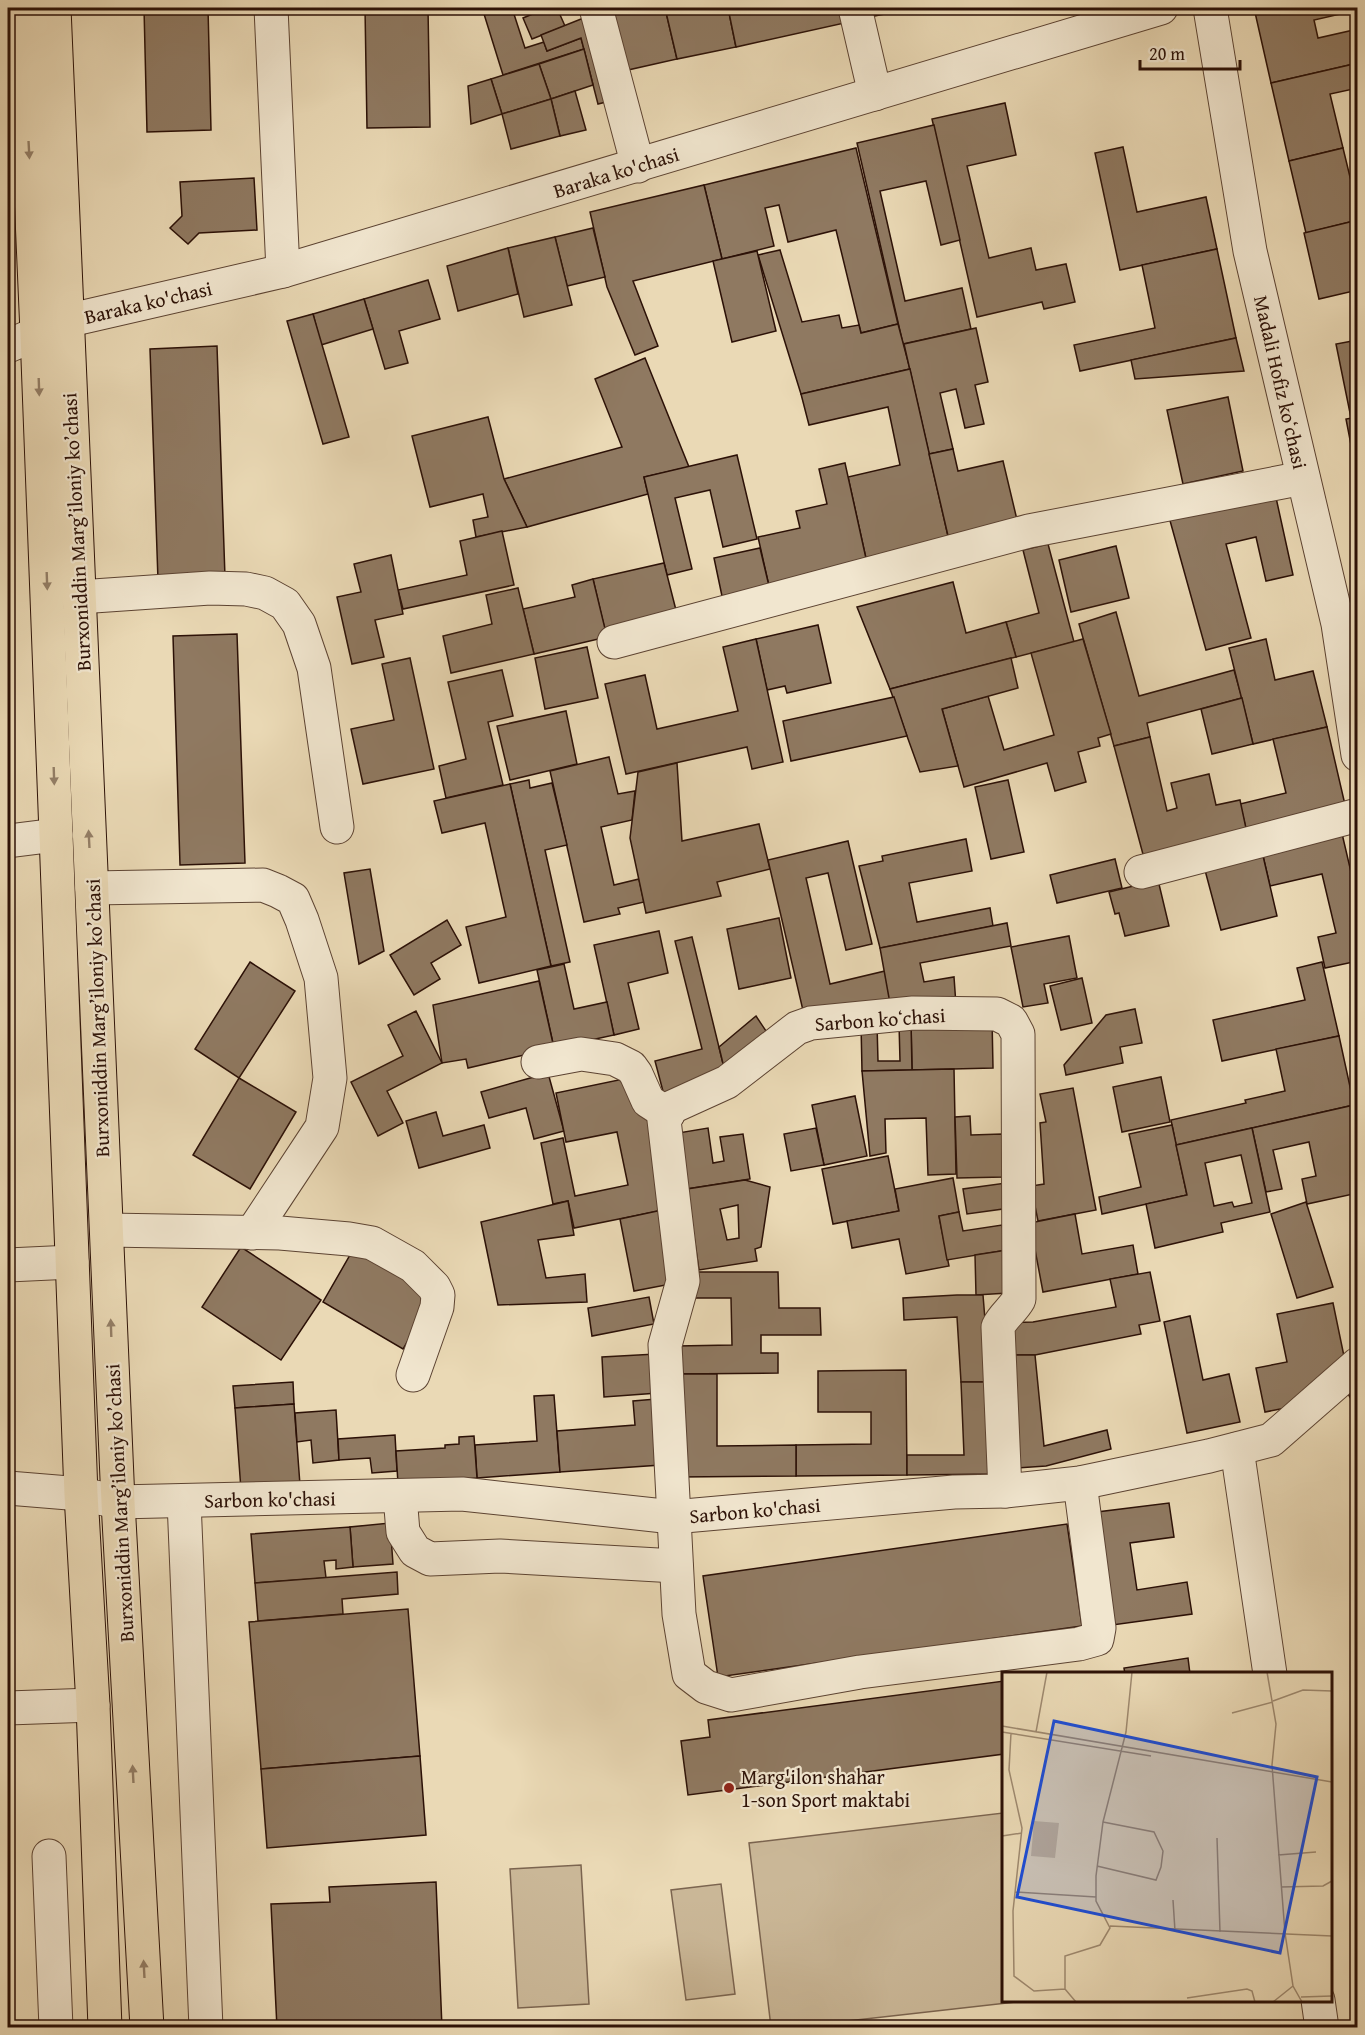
<svg xmlns="http://www.w3.org/2000/svg" width="1365" height="2035" font-family="'Gentium Book Plus',serif">
<rect width="100%" height="100%" fill="#ead9b5"/>
<filter id="stains"><feTurbulence type="fractalNoise" baseFrequency=".00333" numOctaves="4"/><feColorMatrix values="0 0 0 0 .2 0 0 0 0 .09 0 0 0 0 .02 0 0 0 .5 -.17"/></filter>
<radialGradient id="worn" r=".72"><stop offset=".6" stop-color="#630" stop-opacity="0"/><stop offset="1" stop-color="#630" stop-opacity=".3"/></radialGradient>
<!-- green -->
<g fill="#cab797" stroke="#7b644f" stroke-width="1.5">
<polygon points="1003,1813 1004,2000 1024,2001 794,2027 771,2027 749,1843"/>
<polygon points="581,1865 589,2004 518,2008 510,1869"/>
<polygon points="721,1884 735,1994 686,2000 671,1890"/>
</g>
<!-- building -->
<g fill="#8f7961" stroke="#2c1107" stroke-width="1.5" fill-rule="evenodd">
<polygon points="144,8 208,8 211,130 147,132"/>
<polygon points="365,8 428,8 430,127 367,128"/>
<polygon points="505,8 512,8 525,48 544,42 547,51 581,38 584,49 503,75 484,14"/>
<polygon points="547,8 557,8 565,26 532,39 523,18"/>
<polygon points="605,8 665,8 677,59 619,72"/>
<polygon points="665,8 728,8 736,47 677,59"/>
<polygon points="728,8 846,8 849,22 736,47"/>
<polygon points="857,8 915,8 860,19"/>
<polygon points="1254,8 1358,8 1358,10 1314,20 1318,38 1358,29 1358,63 1271,83"/>
<polygon points="591,15 614,100 598,104 581,38 547,51 541,35"/>
<polygon points="584,49 593,85 551,99 539,64"/>
<polygon points="1358,63 1358,88 1330,94 1343,148 1289,161 1271,83"/>
<polygon points="539,64 551,99 502,114 491,79"/>
<polygon points="491,79 502,114 471,124 468,86"/>
<polygon points="575,91 586,130 560,136 551,99"/>
<polygon points="551,99 560,136 511,149 502,114"/>
<polygon points="1005,103 1016,155 967,166 989,258 1031,248 1036,270 1066,264 1075,302 1044,309 1042,302 977,317 932,119"/>
<polygon points="934,125 960,240 941,245 926,181 880,191 905,301 962,288 971,329 903,344 857,143"/>
<polygon points="1123,147 1137,212 1206,197 1217,249 1120,270 1095,153"/>
<polygon points="856,148 898,324 861,333 836,230 788,242 779,205 765,208 774,246 722,259 704,185"/>
<polygon points="1343,148 1358,210 1358,220 1306,233 1289,161"/>
<polygon points="254,178 257,230 199,233 188,244 170,228 182,216 180,182"/>
<polygon points="704,185 722,259 633,281 658,346 635,355 607,287 590,212"/>
<polygon points="1358,220 1358,290 1319,299 1304,233"/>
<polygon points="593,228 605,277 567,286 555,237"/>
<polygon points="555,237 572,305 524,317 508,248"/>
<polygon points="508,248 518,294 458,311 447,266"/>
<polygon points="1217,249 1236,338 1080,371 1074,345 1155,328 1142,265"/>
<polygon points="780,250 802,322 839,315 842,328 859,325 861,333 898,324 910,369 801,394 758,255"/>
<polygon points="757,251 776,331 732,342 713,261"/>
<polygon points="428,280 440,319 399,331 408,363 385,369 364,299"/>
<polygon points="364,299 373,329 321,345 313,314"/>
<polygon points="313,314 349,437 323,444 287,321"/>
<polygon points="976,328 988,382 975,385 984,424 965,428 956,389 940,393 953,449 929,454 904,344"/>
<polygon points="1236,338 1244,371 1135,379 1131,360"/>
<polygon points="1358,340 1358,417 1351,418 1336,344"/>
<polygon points="217,346 225,577 158,580 150,349"/>
<polygon points="645,358 689,467 644,477 648,494 527,527 504,479 622,447 595,379"/>
<polygon points="910,369 950,545 867,563 848,477 900,465 888,407 809,425 801,394"/>
<polygon points="1228,397 1243,471 1183,484 1167,410"/>
<polygon points="488,417 504,479 527,527 476,537 473,520 488,517 483,494 430,507 412,436"/>
<polygon points="1358,417 1358,444 1351,445 1346,419"/>
<polygon points="953,449 958,471 1003,461 1018,524 949,540 929,454"/>
<polygon points="737,455 757,539 723,547 710,490 675,498 692,569 667,575 644,477"/>
<polygon points="845,463 867,563 769,586 758,537 800,528 796,511 827,504 819,469"/>
<polygon points="1275,493 1293,575 1266,581 1256,537 1226,544 1251,638 1206,650 1169,517"/>
<polygon points="502,531 514,585 403,609 398,590 467,575 460,541"/>
<polygon points="1048,544 1074,642 1016,657 1006,622 1039,613 1023,550"/>
<polygon points="1116,546 1129,598 1071,612 1059,560"/>
<polygon points="760,548 769,586 722,596 714,558"/>
<polygon points="391,555 403,614 375,620 384,657 352,664 337,597 361,592 354,564"/>
<polygon points="664,563 678,618 606,635 593,579"/>
<polygon points="593,579 607,637 534,654 523,609 575,597 572,585"/>
<polygon points="953,582 966,633 1006,622 1016,657 890,689 857,607"/>
<polygon points="518,588 534,654 451,673 443,636 492,624 486,595"/>
<polygon points="1116,612 1139,696 1234,670 1242,698 1147,723 1150,737 1114,746 1079,624"/>
<polygon points="818,625 831,683 787,693 785,686 767,690 756,639"/>
<polygon points="237,634 245,863 180,865 173,636"/>
<polygon points="756,639 783,762 752,769 747,747 626,774 605,684 645,675 657,729 738,711 723,647"/>
<polygon points="1083,639 1111,734 1098,738 1100,746 1078,752 1086,782 1055,791 1047,763 964,787 942,709 988,696 1004,750 1054,735 1031,653"/>
<polygon points="1266,639 1275,680 1313,671 1327,727 1253,744 1229,648"/>
<polygon points="587,647 598,698 545,709 535,658"/>
<polygon points="410,658 434,769 363,784 351,729 394,720 382,664"/>
<polygon points="1011,658 1018,688 942,709 958,766 920,772 890,689"/>
<polygon points="502,670 513,716 488,722 503,785 446,798 439,766 466,759 448,682"/>
<polygon points="894,697 907,736 791,761 783,721"/>
<polygon points="1242,698 1253,744 1212,754 1201,709"/>
<polygon points="566,711 577,764 510,780 497,726"/>
<polygon points="1327,727 1346,809 1247,833 1240,804 1286,793 1273,739"/>
<polygon points="1150,737 1167,811 1177,808 1171,783 1209,774 1216,805 1240,800 1247,833 1144,858 1114,746"/>
<polygon points="609,757 618,794 635,791 632,820 601,827 614,885 639,879 644,902 618,908 620,914 584,922 550,771"/>
<polygon points="677,763 682,841 759,824 770,869 717,882 721,896 646,913 630,838 638,772"/>
<polygon points="529,780 530,788 552,783 567,845 545,850 570,962 551,966 510,784"/>
<polygon points="1008,780 1024,852 991,859 975,787"/>
<polygon points="510,784 551,966 479,983 466,927 506,917 485,823 442,833 434,801"/>
<polygon points="1340,825 1358,902 1358,961 1325,968 1318,937 1336,933 1322,874 1270,886 1260,843"/>
<polygon points="966,839 972,871 909,883 917,922 990,908 993,926 880,948 859,866 883,861 882,856"/>
<polygon points="848,841 872,944 846,950 828,873 806,878 830,984 885,971 890,999 805,1019 768,860"/>
<polygon points="1260,843 1277,916 1221,930 1202,859"/>
<polygon points="1115,859 1122,888 1057,903 1050,875"/>
<polygon points="370,869 384,951 359,964 344,873"/>
<polygon points="1158,880 1169,926 1125,936 1119,913 1115,914 1109,892"/>
<polygon points="779,918 791,978 739,989 727,929"/>
<polygon points="447,920 461,945 431,963 440,979 414,995 390,955"/>
<polygon points="1007,923 1011,946 920,963 924,982 954,977 956,1005 891,1009 880,948"/>
<polygon points="659,931 668,973 628,983 639,1029 614,1035 594,945"/>
<polygon points="1069,936 1077,978 1044,984 1048,1003 1023,1007 1011,947"/>
<polygon points="692,937 727,1080 664,1095 655,1061 702,1049 675,941"/>
<polygon points="250,962 295,991 239,1078 195,1049"/>
<polygon points="1322,962 1339,1036 1222,1061 1213,1020 1305,1000 1297,968"/>
<polygon points="564,964 574,1009 607,1002 614,1035 554,1048 537,970"/>
<polygon points="1082,978 1092,1023 1061,1030 1050,986"/>
<polygon points="539,981 554,1048 468,1068 466,1059 442,1063 433,1005"/>
<polygon points="1135,1009 1142,1043 1120,1047 1123,1063 1066,1075 1064,1065 1106,1015"/>
<polygon points="416,1011 442,1063 387,1091 403,1123 378,1136 351,1082 403,1056 388,1025"/>
<polygon points="756,1016 770,1037 727,1080 719,1047"/>
<polygon points="992,1018 993,1068 912,1070 911,1020"/>
<polygon points="899,1023 911,1023 912,1070 862,1071 861,1024 877,1024 878,1061 900,1061"/>
<polygon points="1339,1036 1354,1105 1176,1145 1171,1120 1246,1103 1245,1100 1285,1091 1276,1049"/>
<polygon points="954,1069 956,1174 928,1175 926,1118 885,1119 886,1153 870,1156 862,1071"/>
<polygon points="548,1073 564,1131 534,1139 526,1108 489,1118 481,1092"/>
<polygon points="1161,1077 1170,1122 1122,1132 1113,1087"/>
<polygon points="239,1078 296,1112 250,1189 193,1155"/>
<polygon points="628,1078 651,1118 669,1209 574,1228 568,1201 553,1204 541,1143 563,1138 575,1196 628,1185 617,1132 566,1142 556,1093"/>
<polygon points="1073,1088 1096,1210 1038,1221 1031,1186 1044,1184 1040,1123 1046,1122 1040,1094"/>
<polygon points="855,1096 867,1156 824,1165 812,1105"/>
<polygon points="1354,1105 1358,1121 1358,1193 1307,1204 1302,1179 1316,1176 1309,1142 1273,1150 1282,1189 1266,1192 1252,1128"/>
<polygon points="436,1112 443,1136 484,1125 490,1148 419,1168 406,1121"/>
<polygon points="970,1116 971,1135 1002,1134 1004,1177 957,1178 955,1117"/>
<polygon points="1172,1125 1187,1195 1102,1214 1099,1197 1141,1187 1129,1134"/>
<polygon points="708,1128 713,1163 724,1161 720,1137 743,1134 750,1179 687,1189 678,1133"/>
<polygon points="816,1128 824,1165 791,1171 784,1134"/>
<path d="M1252,1128L1270,1212L1221,1223L1223,1232L1155,1248L1146,1204L1187,1195L1176,1145ZM1241,1155L1252,1203L1234,1207L1232,1202L1214,1206L1205,1163Z"/>
<polygon points="888,1156 899,1211 833,1224 822,1169"/>
<polygon points="953,1178 959,1212 939,1216 949,1266 906,1274 899,1239 852,1248 847,1221 899,1211 895,1189"/>
<path d="M745,1180L770,1187L761,1247L755,1249L757,1261L699,1270L687,1189ZM738,1205L739,1238L727,1240L720,1209Z"/>
<polygon points="1006,1183 1010,1208 967,1214 963,1189"/>
<polygon points="568,1201 574,1235 538,1240 546,1278 585,1274 587,1302 498,1305 481,1222"/>
<polygon points="1306,1202 1333,1287 1297,1298 1271,1214"/>
<polygon points="662,1210 671,1284 634,1291 620,1219"/>
<polygon points="959,1212 963,1231 1002,1225 1007,1250 947,1260 939,1216"/>
<polygon points="1075,1214 1082,1254 1133,1245 1138,1274 1043,1292 1030,1223"/>
<polygon points="241,1247 321,1300 281,1360 202,1307"/>
<polygon points="354,1248 434,1295 403,1349 323,1302"/>
<polygon points="1007,1250 1008,1293 976,1295 975,1255"/>
<polygon points="693,1272 778,1272 779,1308 820,1308 821,1335 761,1335 761,1353 778,1353 778,1373 677,1374 677,1346 732,1345 731,1298 693,1298"/>
<polygon points="1150,1272 1160,1321 1139,1325 1141,1334 1035,1355 1006,1355 1004,1323 1033,1322 1116,1307 1110,1279"/>
<polygon points="957,1295 983,1295 990,1382 961,1382 957,1317 904,1320 903,1298"/>
<polygon points="649,1297 654,1324 592,1336 588,1308"/>
<polygon points="1333,1303 1345,1361 1301,1405 1265,1412 1256,1368 1287,1362 1277,1314"/>
<polygon points="1190,1316 1203,1380 1229,1374 1240,1422 1187,1433 1164,1322"/>
<polygon points="656,1354 658,1393 604,1397 602,1357"/>
<polygon points="1006,1355 1035,1355 1044,1446 1107,1430 1111,1449 1046,1466 1017,1468"/>
<polygon points="906,1370 907,1475 796,1476 796,1445 871,1444 871,1412 818,1412 818,1371"/>
<polygon points="677,1374 717,1374 717,1446 796,1445 796,1476 678,1477"/>
<polygon points="293,1382 294,1404 235,1408 233,1386"/>
<polygon points="961,1382 990,1382 996,1474 907,1475 907,1455 964,1455"/>
<polygon points="1358,1386 1358,1411 1347,1392"/>
<polygon points="554,1395 560,1472 477,1478 475,1445 537,1441 534,1396"/>
<polygon points="656,1399 661,1465 560,1472 557,1431 635,1425 633,1401"/>
<polygon points="294,1404 300,1485 241,1490 235,1408"/>
<polygon points="336,1410 339,1460 313,1463 311,1440 297,1442 295,1413"/>
<polygon points="395,1435 397,1471 372,1473 370,1458 339,1460 338,1439"/>
<polygon points="474,1436 477,1478 398,1484 396,1451 445,1448 445,1445 459,1444 459,1437"/>
<polygon points="1169,1503 1174,1537 1130,1543 1137,1590 1187,1582 1192,1614 1105,1626 1089,1513"/>
<polygon points="390,1523 393,1564 353,1567 350,1527"/>
<polygon points="1067,1524 1082,1626 718,1677 703,1576"/>
<polygon points="350,1527 353,1567 336,1569 336,1560 324,1561 326,1578 255,1583 251,1534"/>
<polygon points="397,1572 398,1594 342,1599 343,1614 258,1621 255,1583"/>
<polygon points="408,1609 420,1756 261,1769 249,1622"/>
<polygon points="1188,1658 1190,1674 1125,1674 1124,1668"/>
<polygon points="1004,1681 1004,1754 688,1795 681,1741 710,1737 708,1720"/>
<polygon points="420,1756 426,1835 267,1848 261,1769"/>
<polygon points="436,1882 442,2028 277,2028 271,1904 330,1902 329,1887"/>
</g>
<g fill="none" stroke-linecap="round" stroke-linejoin="round">
<!-- minor casing -->
<g stroke="#5c4332" stroke-width="35">
<g id="minor">
<polyline points="271,8 283,271"/>
<polyline points="596,8 638,166"/>
<polyline points="855,8 875,94"/>
<polyline points="1210,8 1250,251 1338,624 1358,755"/>
<polyline points="8,346 66,321 283,271 1161,8"/>
<polyline points="79,597 210,588 246,589 265,593 285,604 299,624 314,668 337,827"/>
<polyline points="614,642 1029,531 1303,478"/>
<polyline points="8,841 56,835"/>
<polyline points="1141,872 1358,815"/>
<polyline points="92,888 263,885 278,891 293,899 302,920 321,978 330,1078 322,1127 252,1233"/>
<polyline points="538,1062 581,1054 615,1059 631,1067 636,1074 648,1101 668,1114"/>
<polyline points="107,1230 280,1233 349,1239 372,1243 413,1266 434,1287 438,1295 437,1307 413,1375"/>
<polyline points="8,1265 72,1262"/>
<polyline points="1237,1449 1270,1674"/>
<polyline points="8,1488 81,1494 118,1502 462,1494 673,1517 954,1492 1005,1491 1080,1483 1209,1456 1271,1440 1358,1364"/>
<path d="M1005,1491L998,1327C1003,1316 1013,1310 1019,1299L1018,1034L1011,1021L997,1014L913,1013L811,1023L797,1028L727,1082L672,1107L664,1120L683,1281L665,1345L679,1614L689,1674L706,1687L731,1695L860,1672L1079,1644L1097,1639L1099,1628L1080,1483"/>
<polyline points="400,1496 403,1532 415,1551 430,1559 500,1556 676,1566"/>
<polyline points="184,1501 206,2028"/>
<polyline points="8,1708 93,1705"/>
<polyline points="49,1856 56,2028"/>
<polyline points="1318,2000 1322,2028"/>
</g>
</g>
<!-- major casing -->
<g stroke="#2c1107" stroke-width="35">
<g id="major">
<polyline points="23,8 37,333 81,1494 93,1705 105,2028"/>
<polyline points="54,8 118,1502 147,2028"/>
</g>
</g>
<!-- minor -->
<use href="#minor" stroke="#f1e6cf" stroke-width="33"/>
<!-- major -->
<use href="#major" stroke="#ead9b5" stroke-width="33"/>
</g>
<!-- one-way arrows -->
<defs><path id="oneway-solid" d="M-6-.8H1V-3.2L6.5 0L1 3.2V.8H-6Z" transform="scale(1.5)"/></defs>
<g fill="#947f67">
<use href="#oneway-solid" transform="translate(29 150) rotate(87)"/>
<use href="#oneway-solid" transform="translate(39 387) rotate(88)"/>
<use href="#oneway-solid" transform="translate(47 581) rotate(88)"/>
<use href="#oneway-solid" transform="translate(54 776) rotate(88)"/>
<use href="#oneway-solid" transform="translate(89 839) rotate(-93)"/>
<use href="#oneway-solid" transform="translate(111 1328) rotate(-92)"/>
<use href="#oneway-solid" transform="translate(133 1774) rotate(-93)"/>
<use href="#oneway-solid" transform="translate(144 1969) rotate(-93)"/>
</g>
<!-- markers -->
<circle fill="#8f2418" stroke="#f1e6cf" stroke-width="2" cx="729" cy="1788" r="6"/>
<g text-anchor="middle" dominant-baseline="central" stroke-width="4.5" stroke-linejoin="round" paint-order="stroke">
<!-- street labels -->
<g font-size="20" fill="#2c1107" stroke="#f1e6cf">
<text transform="translate(616 172) rotate(-17)">Baraka ko'chasi</text>
<text transform="translate(148 302) rotate(-13)">Baraka ko'chasi</text>
<text transform="translate(1281 382) rotate(77)">Madali Hofiz koʻchasi</text>
<text transform="translate(76 532) rotate(-93)">Burxoniddin Marg’iloniy ko’chasi</text>
<text transform="translate(97 1018) rotate(-92)">Burxoniddin Marg’iloniy ko’chasi</text>
<text transform="translate(880 1019) rotate(-4)">Sarbon koʻchasi</text>
<text transform="translate(270 1499) rotate(-1)">Sarbon ko'chasi</text>
<text transform="translate(119 1503) rotate(-93)">Burxoniddin Marg’iloniy ko’chasi</text>
<text transform="translate(755 1510) rotate(-5)">Sarbon ko'chasi</text>
</g>
<!-- poi labels -->
<g font-size="20" fill="#2c1107" stroke="#f1e6cf" text-anchor="start">
<text x="741" y="1776">Marg'ilon shahar<tspan x="741" dy="23">1-son Sport maktabi</tspan></text>
</g>
</g>
<!-- overview -->
<g transform="translate(1002 1672)">
<rect width="330" height="330" fill="#ead9b5"/>
<path d="M32,149L57,151L53,186L29,184Z" fill="#cab797"/>
<path fill="none" stroke="#9e896f" stroke-width="1.5" d="M265,0L274,52L270,93L283,261L291,314L300,330M271,29L301,18L330,19M230,41L271,30M0,54L330,110M0,60L149,84M34,60L45,0M9,61L7,98L20,156L11,239L12,304L32,319L63,317L74,330M0,164L20,161M215,166L218,260M276,183L314,180M95,194L154,208L159,195L161,179L152,160L101,150M279,215L321,214L330,209M13,220L94,225M171,228L173,259M108,254L330,264M63,317V284L98,273L108,256L94,229V204L101,150L124,60L130,0M299,325L330,324M185,326L245,317L250,319L253,330M271,330L291,314"/>
<path fill="#1d4ed8" fill-opacity="0.15" stroke="#1d4ed8" stroke-width="3" d="M52,49L315,105L278,281L15,225Z"/>
<rect width="330" height="330" fill="none" stroke="#2c1107" stroke-width="3"/>
</g>
<!-- margin -->
<rect width="1365" height="2035" fill="none" stroke="#ead9b5" stroke-width="30"/>
<rect x="9" y="9" width="1347" height="2017" fill="none" stroke="#2c1107" stroke-width="3"/>
<rect x="15" y="15" width="1335" height="2005" fill="none" stroke="#2c1107" stroke-width="1.5"/>
<!-- scale -->
<path d="M1140 60v9h100v-9" fill="none" stroke="#2c1107" stroke-width="3"/>
<text x="1149" y="60" font-size="18" fill="#2c1107" stroke="#f1e6cf" stroke-width="4.5" paint-order="stroke">20 m</text>
<rect width="100%" height="100%" filter="url(#stains)"/>
<rect width="100%" height="100%" fill="url(#worn)"/>
</svg>
